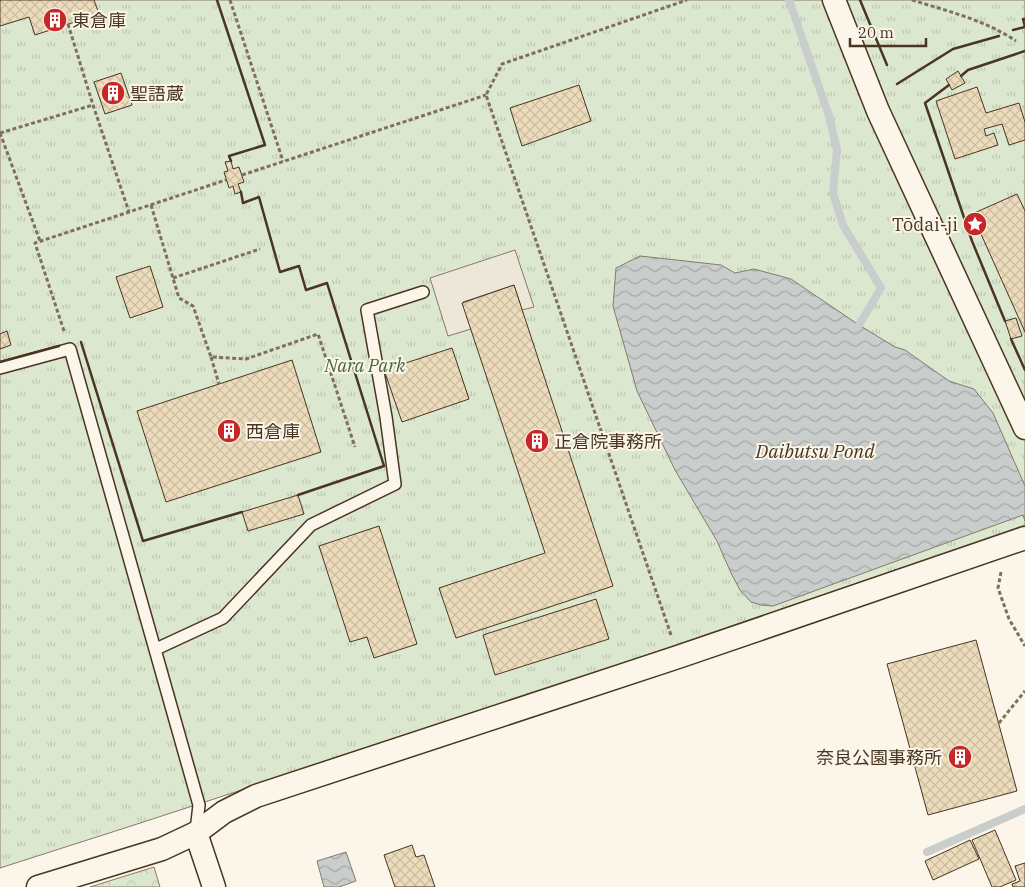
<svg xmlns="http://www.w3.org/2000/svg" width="1025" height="887" font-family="'IBM Plex Serif','Noto Sans JP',serif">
<defs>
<pattern id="forest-crowns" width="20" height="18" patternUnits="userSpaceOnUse" patternTransform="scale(1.25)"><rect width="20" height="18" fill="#dce7d0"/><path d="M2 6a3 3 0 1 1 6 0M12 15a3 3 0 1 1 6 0" fill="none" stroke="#bec7b2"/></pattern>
<pattern id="park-tufts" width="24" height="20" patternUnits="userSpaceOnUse" patternTransform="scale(1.25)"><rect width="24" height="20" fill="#dce7d0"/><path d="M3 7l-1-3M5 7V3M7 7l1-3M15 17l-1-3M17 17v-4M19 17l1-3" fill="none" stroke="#bec7b2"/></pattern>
<pattern id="water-waves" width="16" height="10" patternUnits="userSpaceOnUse" patternTransform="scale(1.25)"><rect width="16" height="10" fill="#c9cecd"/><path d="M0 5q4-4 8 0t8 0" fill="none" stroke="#a5a8a6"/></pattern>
<pattern id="building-cross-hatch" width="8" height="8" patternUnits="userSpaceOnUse" patternTransform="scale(1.25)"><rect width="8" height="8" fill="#ecdcbc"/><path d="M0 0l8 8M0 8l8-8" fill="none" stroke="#ccbda1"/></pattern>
</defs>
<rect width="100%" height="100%" fill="#fbf6e9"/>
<!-- forest -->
<polygon fill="url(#forest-crowns)" stroke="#887966" points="154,867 160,887 90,887"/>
<!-- park -->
<path fill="url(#park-tufts)" stroke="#887966" d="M0,0H1025V525C684,643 343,759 0,868Z"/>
<!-- parking -->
<polygon fill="#ede7d9" stroke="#887966" points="515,250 534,307 522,310 514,285 463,302 471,329 448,336 430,278"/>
<!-- water -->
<g fill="url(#water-waves)" stroke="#887966">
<polygon points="640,256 721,265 735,273 754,269 791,279 859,325 895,347 905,350 949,381 974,389 993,413 1025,486 1025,521 1023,515 773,606 761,605 751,602 740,590 731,573 717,541 675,470 637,391 613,306 616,268"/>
<polygon points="346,852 356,881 339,887 324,887 317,861"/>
</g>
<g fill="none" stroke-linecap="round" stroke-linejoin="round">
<!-- stream -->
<g stroke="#c9cecd" stroke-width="8">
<polyline points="789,0 829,116 837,150 833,193 843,225 881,288 859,325"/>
<polyline points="927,852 1025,809"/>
</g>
</g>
<!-- building -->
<g fill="url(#building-cross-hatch)" stroke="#4a3520">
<polygon points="0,0 94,0 99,14 35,35 29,17 0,26"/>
<polygon points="958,71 965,83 952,90 946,79"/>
<polygon points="121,73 132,105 105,114 94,82"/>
<polygon points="579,85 591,121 522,146 510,108"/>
<polygon points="977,87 986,113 1019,103 1025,122 1025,140 1009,145 1002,124 984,129 986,136 994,133 998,145 955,159 936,101"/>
<polygon points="231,161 233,169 239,167 244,182 238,184 241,192 235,194 233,186 229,188 224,172 228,171 225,162"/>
<polygon points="1017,194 1025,211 1025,332 972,214"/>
<polygon points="150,266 163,307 130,318 116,277"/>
<polygon points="514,285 613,586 456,638 439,588 545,553 462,303"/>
<polygon points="1016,318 1022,336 1011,339 1005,321"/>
<polygon points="7,331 11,345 0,349 0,334"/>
<polygon points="452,348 469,399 402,422 384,370"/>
<polygon points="292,360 321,452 166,502 137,411"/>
<polygon points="298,495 304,514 248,531 242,512"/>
<polygon points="379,526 417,644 374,658 367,637 350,642 319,546"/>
<polygon points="596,599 609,639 495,675 483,635"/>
<polygon points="976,640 1017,791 928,815 887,664"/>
<polygon points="995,830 1016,880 1000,887 992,887 972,840"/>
<polygon points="970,840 979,859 933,880 925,861"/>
<polygon points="412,845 416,857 424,855 435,887 395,887 384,855"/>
<polygon points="1025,863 1025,887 1013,887 1012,884 1020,881 1015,866"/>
</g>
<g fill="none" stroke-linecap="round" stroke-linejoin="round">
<!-- lane casing -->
<g stroke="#4a3520" stroke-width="14">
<g id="lane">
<polyline points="0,368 70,349 199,805 196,831"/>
<polyline points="156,649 223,618 311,525 395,484 386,417 367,310 423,292"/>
</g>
</g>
<!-- street casing -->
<g stroke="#4a3520" stroke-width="25">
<g id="street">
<polyline points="834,0 878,111 1025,428"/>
<polyline points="196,833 214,887"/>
<polyline points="38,887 162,849 196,833 224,812 256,796 678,657 1025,538"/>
</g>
</g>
<!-- path -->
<g stroke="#7f6f5c" stroke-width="3" stroke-dasharray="4 2.5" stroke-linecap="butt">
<polyline points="230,0 283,161"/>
<path d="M912,0C947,11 985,20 1016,41"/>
<polyline points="68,24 93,105 129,212"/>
<polyline points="0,133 40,241"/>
<polyline points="0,133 93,105"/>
<polyline points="242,175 486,95"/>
<polyline points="151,205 179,298 193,306 211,357 246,359 318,334 355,447"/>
<polyline points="173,278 260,249"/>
<polyline points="64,331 35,243 226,180"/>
<polyline points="211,357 219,384"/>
<polyline points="1001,572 998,588 1009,619 1025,646"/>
<polyline points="671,635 486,95 502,64 687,0"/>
<polyline points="999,723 1025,691"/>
</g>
<!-- lane -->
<use href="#lane" stroke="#fbf6e9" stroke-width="11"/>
<!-- street -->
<use href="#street" stroke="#fbf6e9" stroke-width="22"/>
<!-- wall -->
<g stroke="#4a3520" stroke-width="2.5">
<polyline points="217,0 265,145 229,156 231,161"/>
<polyline points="860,0 887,65"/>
<polyline points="1013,30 1025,27 1023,19 1025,19"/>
<polyline points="961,76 968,70 1025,51"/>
<polyline points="897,84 953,49 999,36"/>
<polyline points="949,85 925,103 972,241 1005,321"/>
<polyline points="241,192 243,203 259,197 280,272 299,266 306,290 327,283 384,466 298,495"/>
<polyline points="1011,339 1025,370"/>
<polyline points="81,342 143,541 242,512"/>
<polyline points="0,362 59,346"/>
</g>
</g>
<!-- icons -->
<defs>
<g id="building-disc" transform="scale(1.25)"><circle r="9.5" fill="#c62828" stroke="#fbf6e9"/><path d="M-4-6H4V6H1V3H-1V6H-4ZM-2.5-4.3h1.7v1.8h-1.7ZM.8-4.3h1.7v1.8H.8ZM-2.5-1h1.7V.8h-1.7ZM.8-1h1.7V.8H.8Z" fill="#fff"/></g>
<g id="sight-disc" transform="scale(1.25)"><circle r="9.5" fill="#c62828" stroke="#fbf6e9"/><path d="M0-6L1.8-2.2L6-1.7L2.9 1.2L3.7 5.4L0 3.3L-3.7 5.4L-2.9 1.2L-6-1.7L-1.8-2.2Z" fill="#fff"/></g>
</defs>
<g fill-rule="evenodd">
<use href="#building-disc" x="55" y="20"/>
<use href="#building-disc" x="113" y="93"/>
<use href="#sight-disc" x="975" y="224"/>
<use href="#building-disc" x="229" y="431"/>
<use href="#building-disc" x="537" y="441"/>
<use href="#building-disc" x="960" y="757"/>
</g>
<g text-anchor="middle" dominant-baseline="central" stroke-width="4" stroke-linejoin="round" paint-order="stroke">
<!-- poi labels -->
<g font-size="18" fill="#4a3520" stroke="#fbf6e9" text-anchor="start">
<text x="72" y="20">東倉庫</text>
<text x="130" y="93">聖語蔵</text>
<text x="958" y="224" text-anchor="end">Tōdai-ji</text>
<text x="246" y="431">西倉庫</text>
<text x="554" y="441">正倉院事務所</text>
<text x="942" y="757" text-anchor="end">奈良公園事務所</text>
</g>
<!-- park labels -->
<g font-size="18" font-style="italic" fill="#436837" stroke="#fbf6e9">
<text x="365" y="365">Nara Park</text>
</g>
<!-- water labels -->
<g font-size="19" font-style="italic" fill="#4a3520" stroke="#fbf6e9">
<text x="815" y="451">Daibutsu Pond</text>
</g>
</g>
<!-- scale -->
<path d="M850 38v8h76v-8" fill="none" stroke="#4a3520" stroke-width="2.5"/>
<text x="858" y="38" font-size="15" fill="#4a3520" stroke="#fbf6e9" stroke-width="4" paint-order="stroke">20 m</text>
</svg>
